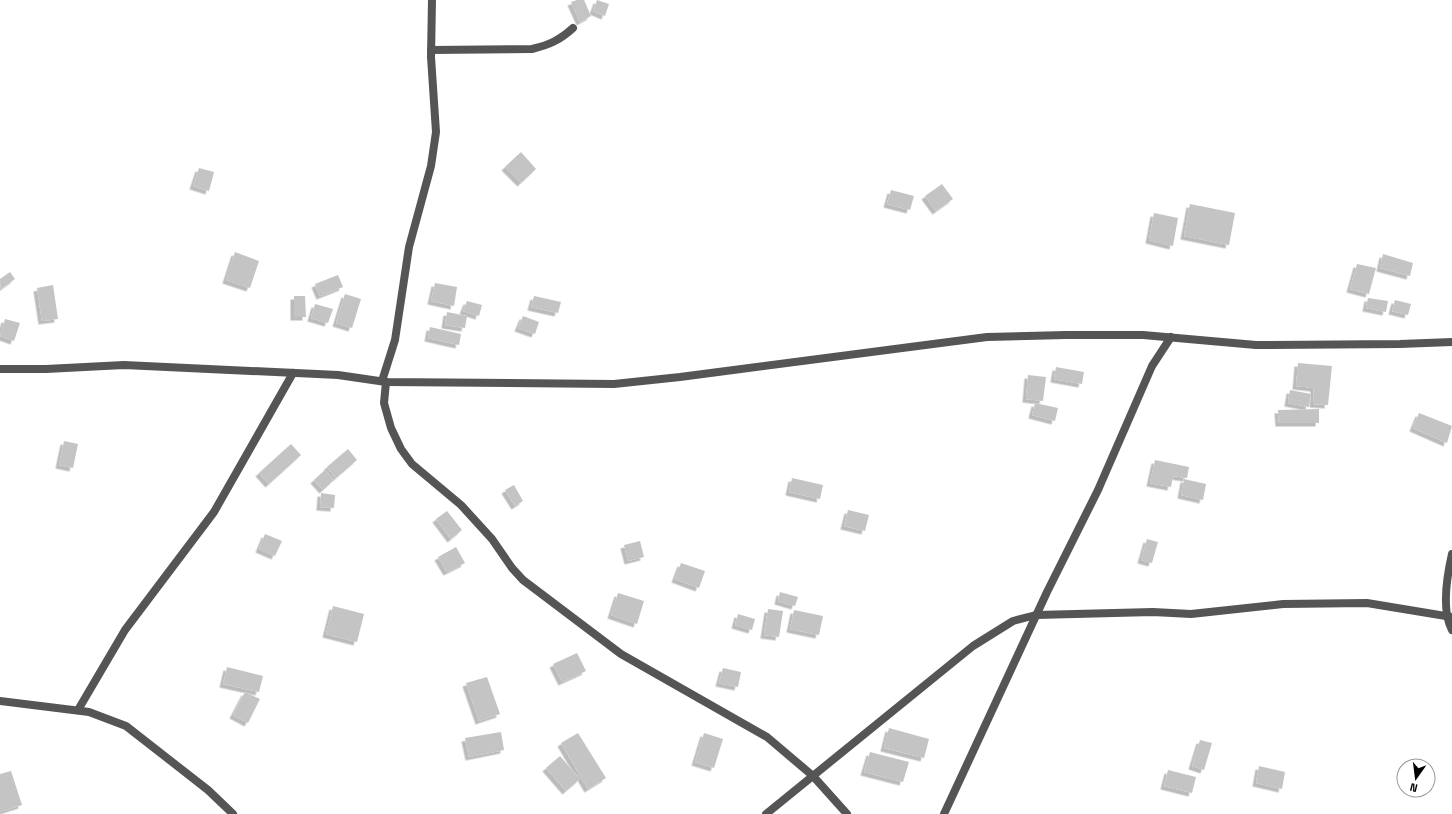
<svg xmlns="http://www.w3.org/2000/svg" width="1452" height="814" font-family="'Space Grotesk',sans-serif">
<defs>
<filter id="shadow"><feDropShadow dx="-3.5" dy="3.5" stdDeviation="0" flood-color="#0004"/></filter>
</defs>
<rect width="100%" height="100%" fill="#fff"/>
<!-- building -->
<g fill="#c4c4c4" filter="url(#shadow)">
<polygon points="577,0 584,0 591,16 580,22 571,2"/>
<polygon points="597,0 609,4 605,16 593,11"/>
<polygon points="521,152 536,169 521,183 505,167"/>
<polygon points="199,168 214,172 209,191 193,186"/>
<polygon points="942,184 953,199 936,211 925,196"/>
<polygon points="891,190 914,196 910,210 887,204"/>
<polygon points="1190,204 1235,213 1229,245 1184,236"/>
<polygon points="1154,213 1178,218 1173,246 1149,240"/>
<polygon points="235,252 259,261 250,288 226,280"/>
<polygon points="1383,254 1413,263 1410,276 1380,268"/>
<polygon points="1357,264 1376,268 1369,294 1350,289"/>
<polygon points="10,272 15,279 1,289 0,279"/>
<polygon points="338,275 343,287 320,296 315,284"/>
<polygon points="435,283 457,287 454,306 431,301"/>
<polygon points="53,285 58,319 42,321 37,288"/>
<polygon points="345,294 361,299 352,328 336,323"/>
<polygon points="294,296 305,296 306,317 294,317"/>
<polygon points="534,296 561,302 558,313 531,307"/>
<polygon points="1368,298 1388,301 1386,312 1366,308"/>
<polygon points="1395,300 1411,304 1408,315 1392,311"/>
<polygon points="467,301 482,305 479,316 463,311"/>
<polygon points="315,304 333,309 328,323 311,318"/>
<polygon points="447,312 467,316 465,328 445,325"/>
<polygon points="523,316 539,322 535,334 518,328"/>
<polygon points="5,319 20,323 14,341 0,336"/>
<polygon points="430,327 461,334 459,345 428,338"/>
<polygon points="1298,363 1332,366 1328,405 1313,404 1314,388 1296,386"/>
<polygon points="1056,367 1084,372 1082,384 1054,379"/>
<polygon points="1028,375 1046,377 1043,401 1026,399"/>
<polygon points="1290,390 1311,394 1309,407 1288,403"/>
<polygon points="1035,403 1058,408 1055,421 1032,415"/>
<polygon points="1319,409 1319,423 1279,423 1278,410"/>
<polygon points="1419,413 1452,426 1447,443 1413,428"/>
<polygon points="64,441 78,444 73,468 59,465"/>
<polygon points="291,444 301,455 269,484 259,473"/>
<polygon points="348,449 357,460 336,478 327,467"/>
<polygon points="1155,460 1189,467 1187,478 1173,476 1171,487 1150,483"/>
<polygon points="325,470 334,480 323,490 314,480"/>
<polygon points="792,478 823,485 820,499 789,492"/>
<polygon points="1184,479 1206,484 1203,500 1181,495"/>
<polygon points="514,485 523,501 515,506 505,490"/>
<polygon points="321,493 335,495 334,508 320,507"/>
<polygon points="848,510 869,515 865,531 844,526"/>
<polygon points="447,511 462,530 451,539 436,519"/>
<polygon points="265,534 282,541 275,556 259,549"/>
<polygon points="1147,539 1158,542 1152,563 1141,560"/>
<polygon points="640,541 644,557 628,561 624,545"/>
<polygon points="456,547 465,563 447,572 438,557"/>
<polygon points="681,563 705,571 699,588 675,579"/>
<polygon points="780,592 798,597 795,606 778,601"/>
<polygon points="618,593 644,601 637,624 611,615"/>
<polygon points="333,606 364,614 357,642 326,634"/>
<polygon points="768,609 783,611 779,637 764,635"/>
<polygon points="794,610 823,616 819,635 790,629"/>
<polygon points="738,614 755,619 752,630 735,625"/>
<polygon points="577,653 586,671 562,682 553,664"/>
<polygon points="227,667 263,676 259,692 223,684"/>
<polygon points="723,668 741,672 738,687 719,683"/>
<polygon points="487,677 500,714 479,721 466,683"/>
<polygon points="245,692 260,699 248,723 233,715"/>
<polygon points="889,728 929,739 924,758 884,748"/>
<polygon points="501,732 504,750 469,757 465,738"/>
<polygon points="578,733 606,778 588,789 561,743"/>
<polygon points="704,733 723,739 714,768 695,762"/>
<polygon points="1200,740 1212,743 1204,770 1192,766"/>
<polygon points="870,752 909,762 903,782 864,772"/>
<polygon points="560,756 580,779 566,791 546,768"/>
<polygon points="1259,766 1285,772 1282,789 1256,783"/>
<polygon points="1168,770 1196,777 1192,793 1164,786"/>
<polygon points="11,771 22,805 0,812 0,774"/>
</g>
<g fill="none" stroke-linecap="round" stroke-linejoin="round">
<!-- minor -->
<g stroke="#555" stroke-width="8">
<path d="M431,50L532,49C549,45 560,40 573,28"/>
<polyline points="0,369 46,369 124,365 338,375 386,382 614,384 680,377 987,337 1066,335 1143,335 1256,345 1400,344 1452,342"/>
<polyline points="382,381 395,340 409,247 431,166 436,132 431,57 432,0"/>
<polyline points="386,382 384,403 391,428 401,449 412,464 461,505 492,539 512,568 523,580 621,654 767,737 813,776 847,814"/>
<path d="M1452,554C1447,576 1441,610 1452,630"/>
<polyline points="0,701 89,712 126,726 208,790 233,814"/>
<polyline points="78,710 125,630 214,512 293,373"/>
<polyline points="766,814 973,646 1013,621 1036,615 1153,612 1191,614 1283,604 1367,603 1452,617"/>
<polyline points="944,814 1047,592 1098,490 1152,366 1171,337"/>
</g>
</g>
<!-- north arrow -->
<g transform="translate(1416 778) rotate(194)"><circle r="19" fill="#ffffff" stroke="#999999"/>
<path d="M0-3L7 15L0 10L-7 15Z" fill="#000000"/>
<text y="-6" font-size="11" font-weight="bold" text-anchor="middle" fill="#000000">N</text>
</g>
</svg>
